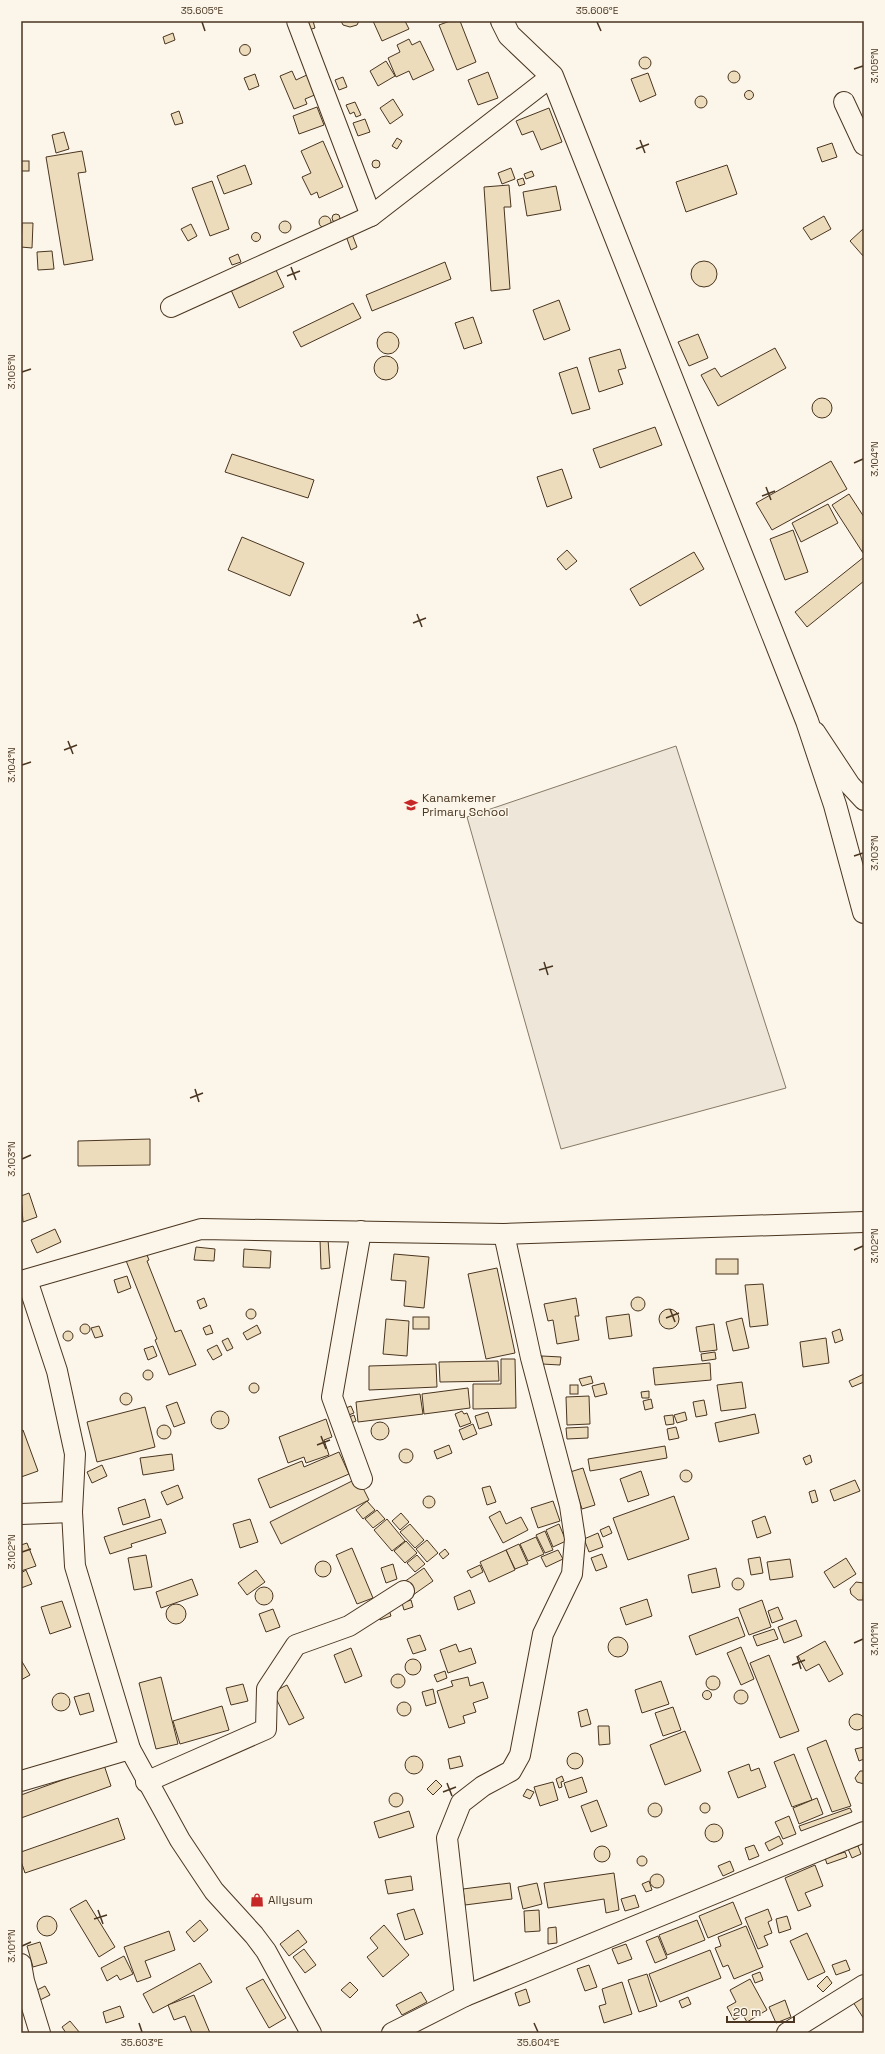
<svg xmlns="http://www.w3.org/2000/svg" width="885" height="2054" font-family="'Space Grotesk',sans-serif">
<rect width="100%" height="100%" fill="#fbf6e9"/>
<!-- green -->
<polygon fill="#ede6d9" stroke="#887966" points="676,746 786,1088 561,1149 467,817"/>
<!-- building -->
<g fill="#ecdcbc" stroke="#4a3520">
<polygon points="302,21 313,21 315,28 305,31"/>
<polygon points="341,21 359,21 357,25 350,27 343,25"/>
<polygon points="373,21 405,21 409,29 382,41"/>
<polygon points="450,21 460,21 476,62 457,70 439,25"/>
<polygon points="173,33 175,40 165,44 163,37"/>
<polygon points="409,39 412,45 420,41 434,70 413,80 409,71 396,77 388,58 400,52 397,45"/>
<circle cx="245" cy="50" r="5.5"/>
<circle cx="645" cy="63" r="6"/>
<polygon points="386,61 395,76 378,86 370,71"/>
<polygon points="292,71 296,80 309,74 317,94 305,99 307,104 294,109 280,76"/>
<circle cx="734" cy="77" r="6"/>
<polygon points="488,72 498,98 478,105 468,80"/>
<polygon points="648,73 656,95 640,102 631,79"/>
<polygon points="255,74 259,86 249,90 244,78"/>
<polygon points="343,77 347,87 339,90 335,80"/>
<circle cx="749" cy="95" r="4.5"/>
<circle cx="701" cy="102" r="6"/>
<polygon points="393,99 403,115 390,124 380,108"/>
<polygon points="355,102 361,115 356,117 354,112 350,114 346,105"/>
<polygon points="317,107 324,125 299,134 293,116"/>
<polygon points="549,108 562,142 541,150 533,131 522,135 516,121"/>
<polygon points="179,111 183,123 175,125 171,114"/>
<polygon points="365,119 370,132 358,136 353,123"/>
<polygon points="64,132 69,149 56,153 52,135"/>
<polygon points="397,138 402,141 397,149 392,146"/>
<polygon points="323,141 343,187 319,198 317,192 311,195 302,177 311,173 301,151"/>
<polygon points="832,143 837,157 822,162 817,148"/>
<polygon points="82,151 86,172 78,173 93,260 64,265 46,157"/>
<circle cx="376" cy="164" r="4"/>
<rect x="21" y="161" width="8" height="10"/>
<polygon points="245,165 252,184 224,194 217,176"/>
<polygon points="727,165 737,194 686,212 676,182"/>
<polygon points="511,168 515,179 502,184 498,173"/>
<polygon points="532,171 534,176 526,179 524,174"/>
<polygon points="523,178 525,184 519,186 517,180"/>
<polygon points="212,181 229,229 210,236 192,188"/>
<polygon points="509,185 511,207 504,207 510,289 491,291 484,187"/>
<polygon points="556,186 561,210 527,216 523,192"/>
<circle cx="336" cy="218" r="4"/>
<polygon points="824,216 831,229 811,240 803,228"/>
<circle cx="325" cy="222" r="6"/>
<circle cx="285" cy="227" r="6"/>
<polygon points="22,223 33,223 32,248 21,247"/>
<polygon points="191,224 197,236 188,241 181,229"/>
<polygon points="863,229 864,230 864,257 850,241"/>
<circle cx="256" cy="237" r="4.5"/>
<polygon points="352,234 357,247 351,250 346,236"/>
<polygon points="52,251 54,269 38,270 37,252"/>
<polygon points="238,254 241,262 232,265 229,258"/>
<circle cx="704" cy="274" r="13"/>
<polygon points="445,262 451,279 372,311 366,295"/>
<polygon points="276,270 284,287 239,308 231,290"/>
<polygon points="559,300 570,330 544,340 533,310"/>
<polygon points="353,303 361,318 301,347 293,332"/>
<polygon points="473,317 482,343 464,349 455,323"/>
<circle cx="388" cy="343" r="11"/>
<polygon points="698,334 708,358 689,366 678,342"/>
<polygon points="775,348 786,368 718,406 701,375 715,368 721,377"/>
<polygon points="620,349 626,368 618,370 623,384 599,392 589,358"/>
<circle cx="386" cy="368" r="12"/>
<polygon points="577,367 590,409 572,414 559,373"/>
<circle cx="822" cy="408" r="10"/>
<polygon points="655,427 662,445 600,468 593,449"/>
<polygon points="232,454 314,480 308,498 225,472"/>
<polygon points="831,461 847,489 772,530 756,503"/>
<polygon points="562,469 572,498 547,507 537,477"/>
<polygon points="849,494 864,517 863,553 832,505"/>
<polygon points="828,504 838,523 801,542 792,523"/>
<polygon points="793,530 808,572 785,580 770,539"/>
<polygon points="242,537 304,563 290,596 228,570"/>
<polygon points="567,550 577,561 566,570 557,559"/>
<polygon points="694,552 704,569 640,606 630,589"/>
<polygon points="864,557 864,581 807,627 795,612"/>
<polygon points="150,1139 150,1165 78,1166 78,1141"/>
<polygon points="29,1193 37,1217 23,1222 21,1196"/>
<polygon points="55,1229 61,1242 37,1253 31,1240"/>
<polygon points="320,1239 328,1239 330,1268 321,1269"/>
<polygon points="196,1247 215,1249 214,1261 194,1260"/>
<polygon points="244,1249 271,1251 270,1268 243,1267"/>
<polygon points="145,1250 149,1260 147,1261 175,1332 181,1330 196,1365 169,1375 155,1340 157,1339 125,1258"/>
<polygon points="394,1254 429,1257 424,1308 404,1306 406,1281 391,1280"/>
<rect x="716" y="1259" width="22" height="15"/>
<polygon points="497,1268 515,1353 486,1359 468,1274"/>
<polygon points="127,1276 131,1288 118,1293 114,1280"/>
<polygon points="763,1284 768,1325 750,1327 745,1285"/>
<circle cx="638" cy="1304" r="7"/>
<polygon points="204,1298 207,1306 200,1309 197,1301"/>
<polygon points="576,1298 579,1316 575,1316 579,1340 557,1344 553,1320 548,1321 544,1304"/>
<circle cx="669" cy="1319" r="10"/>
<circle cx="251" cy="1314" r="5"/>
<polygon points="629,1314 632,1336 609,1339 606,1317"/>
<rect x="413" y="1317" width="16" height="12"/>
<polygon points="742,1318 749,1348 733,1351 726,1322"/>
<polygon points="386,1319 409,1321 407,1356 383,1354"/>
<circle cx="85" cy="1329" r="5"/>
<polygon points="714,1324 717,1350 700,1352 696,1327"/>
<polygon points="210,1325 213,1333 206,1335 203,1328"/>
<polygon points="257,1325 261,1333 247,1340 243,1333"/>
<polygon points="99,1326 103,1336 95,1338 91,1328"/>
<polygon points="840,1329 843,1340 835,1343 832,1332"/>
<circle cx="68" cy="1336" r="5"/>
<polygon points="228,1338 233,1348 227,1351 222,1341"/>
<polygon points="826,1338 829,1363 803,1367 800,1342"/>
<polygon points="217,1345 222,1355 213,1360 207,1350"/>
<polygon points="153,1346 157,1356 148,1360 144,1349"/>
<polygon points="715,1352 716,1359 702,1361 701,1354"/>
<polygon points="542,1356 561,1357 560,1365 542,1364"/>
<polygon points="501,1359 515,1359 516,1408 473,1409 473,1384 501,1384"/>
<polygon points="498,1361 499,1381 440,1382 439,1362"/>
<polygon points="710,1363 711,1380 655,1385 653,1368"/>
<polygon points="436,1364 437,1387 369,1390 369,1366"/>
<circle cx="148" cy="1375" r="5"/>
<polygon points="864,1374 864,1382 852,1387 849,1381"/>
<polygon points="591,1376 593,1383 582,1386 579,1379"/>
<polygon points="742,1382 746,1408 721,1411 717,1385"/>
<circle cx="254" cy="1388" r="5"/>
<polygon points="604,1383 607,1394 595,1397 592,1386"/>
<rect x="570" y="1385" width="8" height="9"/>
<polygon points="468,1388 470,1408 424,1414 422,1394"/>
<polygon points="649,1391 649,1398 642,1398 641,1392"/>
<circle cx="126" cy="1399" r="6"/>
<polygon points="420,1394 423,1414 358,1422 356,1402"/>
<polygon points="589,1396 590,1424 567,1425 566,1397"/>
<polygon points="651,1399 653,1408 645,1410 643,1401"/>
<polygon points="704,1400 707,1415 696,1417 693,1402"/>
<polygon points="177,1402 185,1423 174,1427 166,1406"/>
<polygon points="351,1406 354,1413 346,1416 343,1409"/>
<polygon points="145,1407 155,1447 97,1462 87,1422"/>
<circle cx="220" cy="1420" r="9"/>
<polygon points="462,1411 464,1414 467,1413 471,1423 460,1427 455,1414"/>
<polygon points="488,1412 492,1425 479,1429 475,1416"/>
<polygon points="685,1412 687,1420 677,1423 674,1415"/>
<polygon points="755,1414 759,1433 719,1442 715,1423"/>
<polygon points="354,1415 356,1421 351,1423 349,1417"/>
<polygon points="673,1415 674,1424 666,1425 664,1416"/>
<polygon points="326,1419 332,1437 324,1440 329,1455 306,1463 304,1457 288,1463 279,1437"/>
<circle cx="380" cy="1431" r="9"/>
<polygon points="473,1424 477,1434 463,1440 459,1430"/>
<circle cx="164" cy="1432" r="7"/>
<polygon points="588,1427 588,1438 567,1439 566,1428"/>
<polygon points="676,1427 679,1438 669,1440 667,1429"/>
<polygon points="23,1430 38,1471 21,1477 21,1431"/>
<polygon points="449,1445 452,1453 437,1459 434,1451"/>
<polygon points="665,1446 667,1458 590,1471 588,1459"/>
<circle cx="406" cy="1456" r="7"/>
<polygon points="339,1452 349,1474 270,1508 258,1479 302,1461 304,1467"/>
<polygon points="172,1454 174,1470 143,1475 140,1458"/>
<polygon points="810,1455 812,1462 806,1465 803,1458"/>
<polygon points="102,1465 107,1476 92,1483 87,1472"/>
<polygon points="583,1468 595,1505 582,1509 570,1472"/>
<circle cx="686" cy="1476" r="6"/>
<polygon points="641,1471 649,1495 628,1502 620,1479"/>
<polygon points="358,1478 369,1500 281,1544 270,1522"/>
<polygon points="855,1480 860,1491 834,1501 830,1490"/>
<polygon points="178,1485 183,1498 167,1505 161,1492"/>
<polygon points="490,1486 496,1502 487,1505 482,1488"/>
<polygon points="815,1490 818,1501 812,1503 809,1492"/>
<circle cx="429" cy="1502" r="6"/>
<polygon points="674,1496 689,1539 628,1560 613,1518"/>
<polygon points="145,1499 150,1517 123,1525 118,1508"/>
<polygon points="367,1501 375,1510 363,1519 356,1510"/>
<polygon points="553,1501 560,1521 538,1528 531,1508"/>
<polygon points="377,1510 385,1519 373,1528 365,1519"/>
<polygon points="500,1511 506,1524 521,1517 528,1530 503,1543 489,1517"/>
<polygon points="401,1513 409,1522 400,1530 392,1521"/>
<polygon points="765,1516 771,1533 757,1538 752,1521"/>
<polygon points="161,1519 166,1533 131,1544 132,1547 110,1554 104,1537"/>
<polygon points="250,1519 258,1542 240,1548 233,1524"/>
<polygon points="387,1519 405,1541 392,1551 374,1530"/>
<polygon points="410,1524 424,1540 415,1548 400,1532"/>
<polygon points="559,1524 566,1541 553,1547 546,1530"/>
<polygon points="609,1526 612,1533 603,1537 600,1530"/>
<polygon points="545,1531 553,1550 545,1553 536,1535"/>
<polygon points="598,1533 603,1547 589,1552 584,1539"/>
<polygon points="536,1537 544,1554 528,1561 520,1544"/>
<polygon points="427,1540 438,1553 427,1562 416,1549"/>
<polygon points="406,1541 417,1553 405,1563 394,1551"/>
<polygon points="27,1543 36,1566 21,1571 21,1545"/>
<polygon points="519,1544 528,1564 515,1569 506,1550"/>
<polygon points="352,1548 373,1598 357,1604 336,1555"/>
<polygon points="445,1549 449,1554 443,1559 439,1554"/>
<polygon points="506,1550 515,1570 489,1582 480,1562"/>
<polygon points="558,1550 563,1559 546,1567 541,1557"/>
<polygon points="602,1554 607,1567 596,1571 591,1558"/>
<polygon points="146,1555 152,1587 134,1590 128,1558"/>
<polygon points="417,1555 425,1564 415,1572 407,1563"/>
<polygon points="760,1557 763,1573 751,1575 748,1559"/>
<polygon points="846,1558 856,1574 834,1588 824,1572"/>
<polygon points="790,1559 793,1577 770,1580 767,1562"/>
<circle cx="323" cy="1569" r="8"/>
<polygon points="393,1564 397,1579 386,1583 381,1568"/>
<polygon points="480,1565 483,1572 471,1578 467,1571"/>
<polygon points="424,1568 433,1581 413,1595 404,1582"/>
<polygon points="716,1568 720,1587 692,1593 688,1575"/>
<polygon points="26,1570 32,1584 21,1588 21,1573"/>
<polygon points="256,1570 265,1582 247,1595 238,1583"/>
<circle cx="738" cy="1584" r="6"/>
<polygon points="192,1579 198,1595 161,1608 156,1592"/>
<polygon points="856,1582 864,1583 863,1600 858,1600 851,1594 850,1589"/>
<circle cx="264" cy="1596" r="9"/>
<polygon points="470,1590 475,1603 458,1610 454,1597"/>
<polygon points="647,1599 652,1616 626,1625 620,1608"/>
<polygon points="411,1600 413,1607 404,1610 402,1603"/>
<polygon points="762,1600 771,1627 749,1635 739,1609"/>
<polygon points="62,1601 71,1627 50,1634 41,1607"/>
<circle cx="176" cy="1614" r="10"/>
<polygon points="388,1607 391,1616 380,1620 377,1611"/>
<polygon points="778,1607 783,1619 772,1623 768,1611"/>
<polygon points="273,1609 280,1627 266,1632 259,1614"/>
<polygon points="738,1617 745,1636 696,1655 689,1636"/>
<polygon points="796,1620 802,1636 784,1643 778,1627"/>
<polygon points="774,1629 778,1639 757,1646 753,1636"/>
<polygon points="420,1635 426,1650 413,1654 407,1639"/>
<circle cx="618" cy="1647" r="10"/>
<polygon points="825,1641 843,1674 829,1682 819,1664 806,1671 798,1656"/>
<polygon points="456,1644 459,1652 471,1648 476,1663 448,1673 440,1650"/>
<polygon points="741,1647 754,1679 741,1685 727,1653"/>
<polygon points="351,1648 362,1676 345,1683 334,1655"/>
<polygon points="769,1655 799,1731 780,1738 750,1663"/>
<circle cx="413" cy="1667" r="8"/>
<polygon points="21,1660 30,1675 21,1680"/>
<polygon points="445,1671 447,1678 437,1682 434,1675"/>
<circle cx="398" cy="1681" r="7"/>
<circle cx="713" cy="1683" r="7"/>
<polygon points="161,1677 178,1744 156,1749 139,1683"/>
<polygon points="468,1677 470,1686 483,1682 488,1698 473,1703 476,1712 463,1716 465,1723 449,1728 437,1691 453,1686 451,1681"/>
<polygon points="661,1681 669,1704 642,1713 635,1690"/>
<polygon points="243,1684 248,1701 231,1705 226,1688"/>
<polygon points="287,1685 304,1718 289,1725 273,1692"/>
<polygon points="433,1689 436,1703 426,1706 422,1692"/>
<circle cx="741" cy="1697" r="7"/>
<circle cx="707" cy="1695" r="4.5"/>
<circle cx="61" cy="1702" r="9"/>
<polygon points="89,1693 94,1711 80,1715 74,1697"/>
<circle cx="404" cy="1709" r="7"/>
<polygon points="222,1706 229,1730 180,1744 173,1721"/>
<polygon points="673,1707 681,1730 663,1736 655,1713"/>
<polygon points="587,1709 591,1724 581,1727 578,1712"/>
<circle cx="857" cy="1722" r="8"/>
<polygon points="598,1726 609,1726 610,1744 599,1745"/>
<polygon points="685,1731 701,1771 665,1785 650,1745"/>
<polygon points="826,1740 851,1806 832,1812 807,1748"/>
<polygon points="864,1747 864,1759 859,1761 855,1749"/>
<circle cx="575" cy="1761" r="8"/>
<polygon points="794,1754 812,1800 792,1807 774,1762"/>
<circle cx="414" cy="1765" r="9"/>
<polygon points="460,1756 463,1766 450,1769 448,1759"/>
<polygon points="749,1764 751,1771 759,1768 766,1787 738,1798 728,1772"/>
<polygon points="104,1765 111,1786 21,1818 21,1795"/>
<polygon points="860,1771 864,1771 864,1784 857,1782 855,1778"/>
<polygon points="562,1776 564,1781 561,1782 562,1787 559,1788 556,1779"/>
<polygon points="582,1777 587,1792 569,1798 564,1783"/>
<polygon points="436,1780 442,1786 433,1795 427,1789"/>
<polygon points="553,1782 558,1800 540,1806 534,1787"/>
<polygon points="527,1789 534,1792 530,1799 523,1796"/>
<circle cx="396" cy="1800" r="7"/>
<polygon points="817,1798 823,1814 799,1824 793,1808"/>
<polygon points="597,1800 607,1826 591,1832 581,1806"/>
<circle cx="655" cy="1810" r="7"/>
<circle cx="705" cy="1808" r="5"/>
<polygon points="850,1808 852,1812 801,1831 799,1826"/>
<polygon points="409,1811 414,1827 379,1838 374,1822"/>
<polygon points="789,1816 796,1834 783,1839 775,1822"/>
<polygon points="118,1818 125,1839 25,1873 21,1861 21,1852"/>
<circle cx="714" cy="1833" r="9"/>
<polygon points="779,1836 783,1844 769,1851 765,1843"/>
<polygon points="754,1845 759,1856 749,1860 745,1848"/>
<polygon points="858,1846 861,1854 852,1858 848,1849"/>
<circle cx="602" cy="1854" r="8"/>
<polygon points="845,1852 847,1857 827,1864 825,1858"/>
<circle cx="642" cy="1861" r="5"/>
<polygon points="730,1861 734,1871 723,1876 718,1866"/>
<polygon points="815,1865 823,1886 805,1893 811,1906 798,1911 785,1878"/>
<polygon points="614,1873 619,1910 606,1913 604,1899 548,1908 544,1883"/>
<circle cx="657" cy="1881" r="7"/>
<polygon points="411,1876 413,1890 388,1894 385,1880"/>
<polygon points="649,1881 652,1890 646,1892 642,1884"/>
<polygon points="510,1883 512,1899 465,1905 463,1889"/>
<polygon points="537,1883 542,1904 523,1909 518,1887"/>
<polygon points="635,1895 639,1907 625,1911 621,1899"/>
<polygon points="86,1900 115,1947 99,1957 70,1909"/>
<polygon points="733,1902 742,1924 708,1938 699,1916"/>
<polygon points="414,1909 423,1934 405,1940 397,1914"/>
<polygon points="768,1909 772,1920 768,1922 772,1933 764,1936 768,1945 758,1949 745,1918"/>
<polygon points="539,1910 540,1931 525,1932 524,1911"/>
<polygon points="787,1916 791,1929 779,1933 776,1919"/>
<circle cx="47" cy="1926" r="10"/>
<polygon points="200,1920 208,1930 194,1942 186,1932"/>
<polygon points="697,1920 705,1940 667,1955 659,1935"/>
<polygon points="384,1925 409,1955 383,1977 367,1957 378,1948 370,1938"/>
<polygon points="746,1926 763,1967 734,1979 728,1965 723,1967 715,1948 721,1946 718,1937"/>
<polygon points="556,1927 557,1943 548,1944 548,1928"/>
<polygon points="298,1930 307,1942 289,1956 280,1944"/>
<polygon points="169,1931 175,1950 145,1961 151,1977 137,1982 124,1947"/>
<polygon points="807,1933 825,1972 808,1980 790,1941"/>
<polygon points="658,1936 667,1958 655,1963 646,1941"/>
<polygon points="40,1942 47,1963 33,1967 27,1946"/>
<polygon points="626,1944 632,1959 618,1964 612,1949"/>
<polygon points="304,1949 316,1965 305,1973 293,1957"/>
<polygon points="710,1950 721,1978 660,2002 649,1974"/>
<polygon points="124,1956 133,1974 120,1980 117,1975 107,1981 101,1968"/>
<polygon points="846,1960 850,1970 836,1975 832,1965"/>
<polygon points="200,1963 212,1982 153,2013 143,1994"/>
<polygon points="589,1965 597,1987 585,1991 577,1969"/>
<polygon points="760,1972 763,1980 755,1983 752,1975"/>
<polygon points="647,1974 657,2006 639,2012 628,1980"/>
<polygon points="827,1976 832,1983 823,1992 817,1986"/>
<polygon points="263,1979 286,2018 269,2028 246,1988"/>
<polygon points="750,1979 767,2010 747,2022 743,2015 734,2020 727,2007 736,2002 730,1990"/>
<polygon points="350,1982 358,1990 350,1998 341,1990"/>
<polygon points="622,1982 632,2014 604,2023 599,2006 606,2004 602,1989"/>
<polygon points="45,1986 50,1995 40,2000 35,1991"/>
<polygon points="526,1989 530,2002 519,2006 515,1993"/>
<polygon points="421,1992 427,2002 402,2015 396,2005"/>
<polygon points="194,1995 210,2033 192,2033 185,2016 174,2020 168,2005"/>
<polygon points="864,1995 864,2019 853,2002"/>
<polygon points="688,1997 691,2004 682,2008 679,2001"/>
<polygon points="785,2000 791,2017 776,2023 769,2007"/>
<polygon points="120,2006 124,2017 106,2023 103,2012"/>
<polygon points="70,2021 80,2033 66,2033 62,2027"/>
</g>
<g fill="none" stroke-linecap="round" stroke-linejoin="round">
<!-- street casing -->
<g stroke="#4a3520" stroke-width="22">
<g id="street">
<polyline points="297,21 371,216"/>
<polyline points="844,102 864,145"/>
<polyline points="171,307 371,216 552,76"/>
<polyline points="815,732 850,785 864,800"/>
<polyline points="361,1231 332,1397 362,1479"/>
<polyline points="27,1280 57,1371 75,1454 72,1512 75,1566 130,1749"/>
<polyline points="21,1281 201,1229 504,1234 864,1222"/>
<polyline points="21,1514 72,1512"/>
<polyline points="21,1781 130,1749 180,1840 214,1891 254,1935 266,1951 311,2033"/>
<polyline points="146,1782 266,1729 267,1689 296,1645 349,1626 404,1591"/>
<polyline points="21,1964 24,1981 40,2033"/>
<polyline points="465,1996 447,1838 461,1803 483,1786 511,1771 520,1755 543,1634 572,1574 575,1539 570,1506 531,1358 504,1234"/>
<polyline points="392,2033 465,1996 864,1832"/>
<polyline points="787,2033 864,1985"/>
</g>
</g>
<!-- secondary casing -->
<g stroke="#4a3520" stroke-width="24">
<polyline id="secondary" points="502,21 509,35 552,76 807,721 835,805 864,912"/>
</g>
<!-- street -->
<use href="#street" stroke="#fbf6e9" stroke-width="20"/>
<!-- secondary -->
<use href="#secondary" stroke="#fbf6e9" stroke-width="22"/>
</g>
<!-- ticks -->
<path fill="none" stroke="#4a3520" stroke-width="1.5" d="M202,22L205,31M597,22L601,31M854,69L863,66M640,140L645,153M636,149L649,144M291,267L296,280M287,276L300,271M22,372L31,369M854,463L863,459M766,487L771,500M762,496L775,491M417,614L422,627M413,623L426,618M68,741L73,754M64,750L77,745M22,765L31,762M854,856L863,853M544,962L548,975M539,970L553,966M195,1089L199,1102M190,1098L203,1093M22,1159L31,1155M854,1250L863,1246M670,1309L675,1322M666,1318L679,1313M321,1436L326,1449M317,1445L330,1440M22,1552L31,1549M854,1643L863,1639M797,1656L801,1669M792,1665L805,1660M447,1783L452,1796M443,1792L456,1787M98,1910L103,1924M94,1919L107,1915M22,1946L31,1942M139,2023L142,2032M534,2023L538,2032"/>
<!-- icons -->
<defs>
<g id="school-bare" transform="scale(1.08)"><path d="M0-5L7-2L0 1L-7-2ZM-4 1L0 2.5L4 1V4Q0 6-4 4Z" fill="#c62828" stroke="#fbf6e9" stroke-width="2.5" paint-order="stroke"/></g>
<g id="shop-bare" transform="scale(1.08)"><path d="M-5-2.5h2.3a2.7 3.5 0 0 1 5.4 0H5L5.5 6h-11ZM-1.5-2.5h3a1.5 2.3 0 0 0-3 0Z" fill="#c62828" stroke="#fbf6e9" stroke-width="2.5" paint-order="stroke"/></g>
</defs>
<g fill-rule="evenodd">
<use href="#school-bare" x="411" y="805"/>
<use href="#shop-bare" x="257" y="1900"/>
</g>
<g text-anchor="middle" dominant-baseline="central" stroke-width="3" stroke-linejoin="round" paint-order="stroke">
<!-- poi labels -->
<g font-size="12" fill="#4a3520" stroke="#fbf6e9" text-anchor="start">
<text x="422" y="798">Kanamkemer<tspan x="422" dy="14">Primary School</tspan></text>
<text x="268" y="1900">Allysum</text>
</g>
</g>
<!-- border -->
<rect width="885" height="2054" fill="none" stroke="#fbf6e9" stroke-width="44"/>
<!-- scale -->
<path d="M727 2016v6h67v-6" fill="none" stroke="#4a3520" stroke-width="2"/>
<text x="733" y="2016" font-size="12" fill="#4a3520" stroke="#fbf6e9" stroke-width="3" paint-order="stroke">20 m</text>
<rect x="22" y="22" width="841" height="2010" fill="none" stroke="#4a3520" stroke-width="1.5"/>
<g font-size="10" text-anchor="middle" fill="#4a3520">
<text x="202" y="14">35.605°E</text>
<text x="597" y="14">35.606°E</text>
<text transform="translate(874 66) rotate(-90)" y="4">3.105°N</text>
<text transform="translate(11 372) rotate(-90)" y="4">3.105°N</text>
<text transform="translate(874 459) rotate(-90)" y="4">3.104°N</text>
<text transform="translate(11 765) rotate(-90)" y="4">3.104°N</text>
<text transform="translate(874 853) rotate(-90)" y="4">3.103°N</text>
<text transform="translate(11 1159) rotate(-90)" y="4">3.103°N</text>
<text transform="translate(874 1246) rotate(-90)" y="4">3.102°N</text>
<text transform="translate(11 1552) rotate(-90)" y="4">3.102°N</text>
<text transform="translate(874 1639) rotate(-90)" y="4">3.101°N</text>
<text transform="translate(11 1946) rotate(-90)" y="4">3.101°N</text>
<text x="142" y="2046">35.603°E</text>
<text x="538" y="2046">35.604°E</text>
</g>
</svg>
